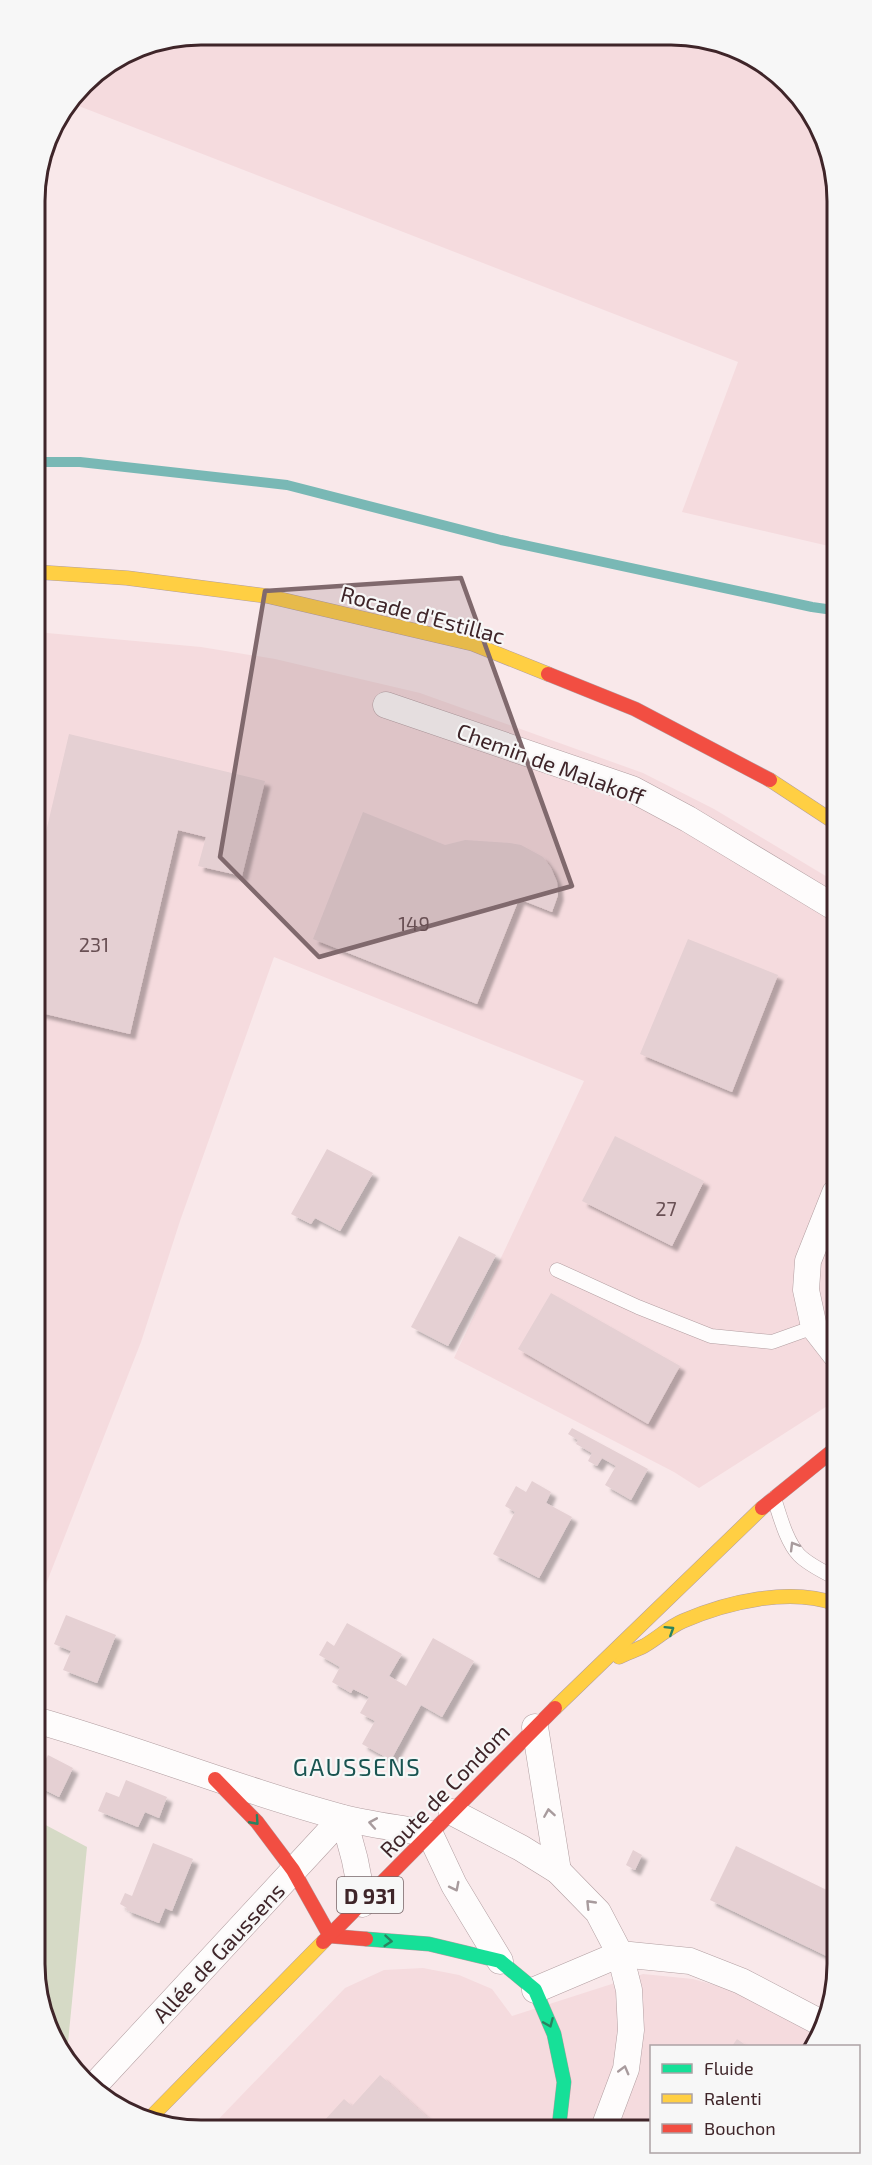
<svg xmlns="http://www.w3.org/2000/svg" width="872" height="2165" font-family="'Exo 2',sans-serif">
<defs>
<filter id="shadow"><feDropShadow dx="5.5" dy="5.5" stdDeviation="1.5" flood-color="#0004"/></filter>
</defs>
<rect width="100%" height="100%" fill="#f9e8ea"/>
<!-- built -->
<g fill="#f5dbde">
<polygon points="201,35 703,38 788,83 832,159 833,547 682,512 738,362 71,103 91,76 138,47"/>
<polygon points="36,632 201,647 275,659 420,693 643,773 714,809 834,881 835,1401 699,1488 674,1472 454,1358 584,1081 274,957 180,1221 141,1342 39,1602"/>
<polygon points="423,1968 459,1975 492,1989 512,2016 643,1974 693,1979 732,1990 819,2037 813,2046 652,2046 651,2125 211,2127 345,1988 384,1970"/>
</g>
<!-- green -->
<polygon fill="#d6dac6" points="40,1822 87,1847 67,2053 40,2006"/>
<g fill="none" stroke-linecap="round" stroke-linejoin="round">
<!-- stream -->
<polyline stroke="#79b8b5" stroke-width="10" points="36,462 80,462 287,485 501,540 812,607 833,610"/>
</g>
<!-- building -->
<g fill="#e5d0d3" filter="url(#shadow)">
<polygon points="69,734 265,781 242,876 198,866 206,837 178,830 130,1034 37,1012 37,870"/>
<polygon points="363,812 445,845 465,840 510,843 521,845 543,857 551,868 557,882 558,895 552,912 519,899 477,1004 313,939"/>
<polygon points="688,939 778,975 732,1092 640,1054"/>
<polygon points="615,1136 704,1181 672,1246 582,1201"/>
<polygon points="327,1149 373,1173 340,1231 315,1218 311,1224 291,1214"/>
<polygon points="459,1236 496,1255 448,1346 411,1327"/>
<polygon points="551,1293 680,1366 648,1424 518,1349"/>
<polygon points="572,1428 648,1469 631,1500 605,1485 616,1466 602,1458 597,1466 588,1461 592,1453 576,1444 578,1440 568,1434"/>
<polygon points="532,1481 551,1492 546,1503 572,1517 539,1578 493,1554 515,1512 505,1506 516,1486 526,1492"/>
<polygon points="66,1615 116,1635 97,1683 63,1670 71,1651 54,1644"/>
<polygon points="347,1623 402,1654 389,1676 406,1686 433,1638 474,1661 442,1717 421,1705 391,1760 362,1744 375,1721 360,1713 369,1697 353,1689 351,1693 332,1682 340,1667 319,1655 327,1641 334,1646"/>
<polygon points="48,1755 73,1768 59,1797 39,1787 39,1772"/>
<polygon points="126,1780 167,1797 159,1818 145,1812 138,1827 98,1811 106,1792 119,1797"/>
<polygon points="153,1843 193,1859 172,1911 165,1908 159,1923 126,1910 127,1908 120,1904 125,1893 132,1896"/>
<polygon points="736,1846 837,1895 837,1961 710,1900"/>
<polygon points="633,1850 642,1855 635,1870 626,1865"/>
<polygon points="737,2039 747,2046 732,2046"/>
<polygon points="380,2075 434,2123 431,2126 328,2127 323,2122 344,2099 352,2106"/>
</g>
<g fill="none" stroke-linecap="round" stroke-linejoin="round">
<!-- lane casing -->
<g stroke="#b29ea1" stroke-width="15">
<g id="lane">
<polyline points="557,1270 638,1307 711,1336 772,1342 814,1327"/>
<path d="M774,1498C780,1516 786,1541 799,1555C809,1565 824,1572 836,1578"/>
</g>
</g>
<!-- street casing -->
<g stroke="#b29ea1" stroke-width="27">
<g id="street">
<polyline points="386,705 632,789 688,819 834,907"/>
<polyline points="835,1193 808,1261 806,1290 814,1327 835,1354"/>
<path d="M39,1721C141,1750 239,1790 340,1817C370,1825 401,1828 430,1834L454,1885L500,1961"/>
<polyline points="535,1727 558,1871"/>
<polyline points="452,1812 521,1848 558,1871 598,1912 620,1954 629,1990 631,2030 626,2069 605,2125"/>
<polyline points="535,1990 620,1954 690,1961 741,1981 825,2025"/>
<path d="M93,2087L342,1818C353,1846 359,1873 362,1904"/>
</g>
</g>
<!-- fast casing -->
<g stroke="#b29ea1" stroke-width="15">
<polyline id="fast" points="366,1939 429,1944 500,1961 535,1990 554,2034 564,2082 559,2126"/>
</g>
<!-- slow casing -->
<g stroke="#b29ea1" stroke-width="15">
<g id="slow">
<polyline points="36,572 127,578 267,596 473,644 548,674"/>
<polyline points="770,780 834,822"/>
<path d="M619,1657C627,1653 636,1650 644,1646C658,1638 669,1627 683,1621C727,1602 790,1587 836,1604"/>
<polyline points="555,1708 762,1508"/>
<polyline points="151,2117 323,1942"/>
</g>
</g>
<!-- jam casing -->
<g stroke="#b29ea1" stroke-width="15">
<g id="jam">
<polyline points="548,674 635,709 770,780"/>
<polyline points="762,1508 836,1448"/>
<polyline points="215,1779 257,1822 293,1870 330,1936 366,1939"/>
<polyline points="323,1942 555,1708"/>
</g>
</g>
<!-- lane -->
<use href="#lane" stroke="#fefcfc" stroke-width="14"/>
<!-- street -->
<use href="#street" stroke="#fefcfc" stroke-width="26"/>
<!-- fast -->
<use href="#fast" stroke="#16e098" stroke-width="14"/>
<!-- slow -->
<use href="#slow" stroke="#ffcf43" stroke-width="14"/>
<!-- jam -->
<use href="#jam" stroke="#f24e42" stroke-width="14"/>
</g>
<!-- one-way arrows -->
<defs><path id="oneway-chevron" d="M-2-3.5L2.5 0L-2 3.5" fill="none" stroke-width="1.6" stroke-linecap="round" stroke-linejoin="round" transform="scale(1.5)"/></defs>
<g stroke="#a89b9d">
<use href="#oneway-chevron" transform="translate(794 1546) rotate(-121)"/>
<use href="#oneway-chevron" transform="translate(549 1813) rotate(-99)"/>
<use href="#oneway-chevron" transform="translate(373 1823) rotate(-170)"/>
<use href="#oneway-chevron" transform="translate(455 1887) rotate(63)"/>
<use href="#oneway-chevron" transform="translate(590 1904) rotate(-134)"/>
<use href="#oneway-chevron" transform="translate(624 2070) rotate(-75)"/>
</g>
<g stroke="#2a8260">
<use href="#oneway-chevron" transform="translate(670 1630) rotate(-32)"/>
<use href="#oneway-chevron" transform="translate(255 1821) rotate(48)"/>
<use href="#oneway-chevron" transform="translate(388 1941) rotate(5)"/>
<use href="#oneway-chevron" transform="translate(549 2023) rotate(67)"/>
</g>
<!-- marked area -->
<path fill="#80696d" fill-opacity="0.2" stroke="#80696d" stroke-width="4.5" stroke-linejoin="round" d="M461,578L572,886L319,957L220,857L265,591Z"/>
<g text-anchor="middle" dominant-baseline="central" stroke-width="4.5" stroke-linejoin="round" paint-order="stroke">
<!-- number labels -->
<g font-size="20" fill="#695054">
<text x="414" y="923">149</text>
<text x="94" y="944">231</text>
<text x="666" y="1208">27</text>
</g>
<!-- shield labels -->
<rect fill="#f7f7f7" stroke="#766467" stroke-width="1.5" x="337" y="1877" width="66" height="36" rx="4.5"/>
<g font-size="21" font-weight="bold" fill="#3f2529">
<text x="370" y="1895">D 931</text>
</g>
<!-- street labels -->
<g font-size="22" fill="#3f2529" stroke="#f7f7f7">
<text transform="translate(423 614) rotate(15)">Rocade d'Estillac</text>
<text transform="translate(551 763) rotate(20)">Chemin de Malakoff</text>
<text transform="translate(444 1790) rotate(-46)">Route de Condom</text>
<text transform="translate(218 1952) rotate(-47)">Allée de Gaussens</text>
</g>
<!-- neighbourhood labels -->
<g font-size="24" letter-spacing="1.5" fill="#195451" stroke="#f7f7f7">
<text x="357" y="1766">GAUSSENS</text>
</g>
</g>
<!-- crop -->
<path d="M0 0H872V2165H0ZM201 45H671A156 156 0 0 1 827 201V1964A156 156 0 0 1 671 2120H201A156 156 0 0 1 45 1964V201A156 156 0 0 1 201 45Z" fill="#f7f7f7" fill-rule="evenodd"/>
<path fill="none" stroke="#3f2529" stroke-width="3" d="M201 45H671A156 156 0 0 1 827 201V1964A156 156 0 0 1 671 2120H201A156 156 0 0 1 45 1964V201A156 156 0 0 1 201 45Z"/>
<!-- legend -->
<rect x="650" y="2045" width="210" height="108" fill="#f7f7f7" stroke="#ada3a5" stroke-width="1.5"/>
<rect x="662" y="2064" width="30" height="9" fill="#16e098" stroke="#ada3a5" stroke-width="1.5"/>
<text x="704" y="2075" font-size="18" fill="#3f2529">Fluide</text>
<rect x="662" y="2094" width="30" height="9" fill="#ffcf43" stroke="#ada3a5" stroke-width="1.5"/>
<text x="704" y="2105" font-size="18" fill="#3f2529">Ralenti</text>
<rect x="662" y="2124" width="30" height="9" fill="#f24e42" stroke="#ada3a5" stroke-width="1.5"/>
<text x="704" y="2135" font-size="18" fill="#3f2529">Bouchon</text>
</svg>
